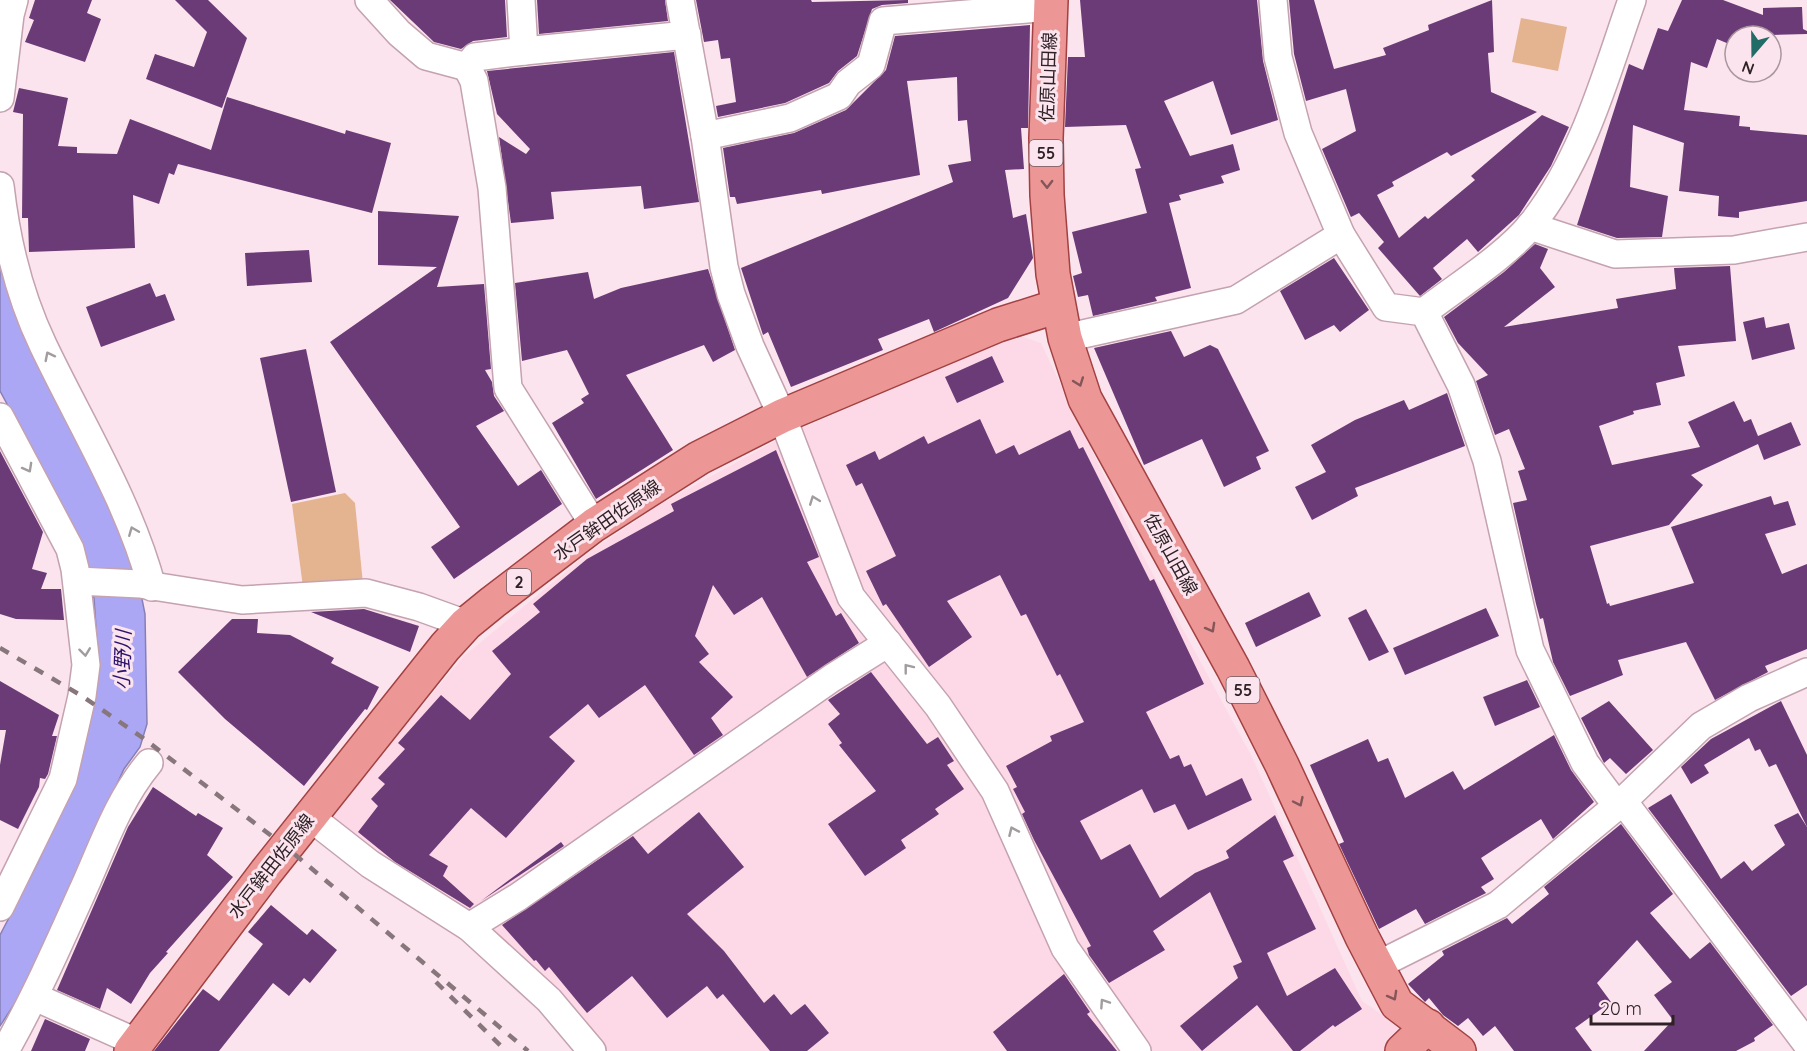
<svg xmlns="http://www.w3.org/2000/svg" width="1807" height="1051" font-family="Quicksand,'Noto Sans JP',sans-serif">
<rect width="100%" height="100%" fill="#fbe4ed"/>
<!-- built -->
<polygon fill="#fdd9e8" points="1018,335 1041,343 1134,539 1252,757 1362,1001 1435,1051 607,1051 335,826 333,817 388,746 464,656 591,551 664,502 788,434"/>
<!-- green -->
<g fill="#e4b390">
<polygon points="1521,18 1567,27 1558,71 1512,62"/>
<polygon points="345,493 355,503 363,584 303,587 292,504"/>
</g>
<!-- water -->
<polygon fill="#aba7f5" stroke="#867fb7" stroke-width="1.5" points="0,244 110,502 141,594 145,614 147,724 140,747 124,769 19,997 0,1026 0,935 38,862 64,802 99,673 94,598 90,592 75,530 0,391"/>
<!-- building -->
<g fill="#6b3b78">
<polygon points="35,0 92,0 87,13 101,19 85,62 25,42 34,20 29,18"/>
<polygon points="175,0 208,0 247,38 222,108 146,79 155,54 194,67 207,32"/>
<polygon points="390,0 505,0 507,37 473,41 461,49 434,42"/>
<polygon points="537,0 665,0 668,21 539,34"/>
<polygon points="696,0 811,0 812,2 908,0 908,3 882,5 872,9 857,56 838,71 829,83 785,103 718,117 716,106 736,102 730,58 721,59 718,40 704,42"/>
<polygon points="1080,0 1257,0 1263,61 1278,120 1231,135 1213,81 1164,101 1190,156 1233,144 1240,170 1221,176 1224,183 1179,195 1181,200 1169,203 1191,288 1155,297 1157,301 1093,316 1088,295 1078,297 1073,276 1082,273 1072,232 1147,213 1135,169 1141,168 1126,125 1065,127 1068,57 1085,57"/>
<polygon points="1289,0 1314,0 1334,69 1386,55 1383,48 1429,30 1428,25 1492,0 1494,52 1488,53 1491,92 1537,112 1451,156 1447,152 1392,182 1394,186 1377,195 1399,238 1425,216 1428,219 1475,180 1471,176 1542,115 1569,127 1551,166 1519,215 1478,252 1467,239 1433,268 1442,279 1420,296 1378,248 1384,242 1359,213 1351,217 1350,215 1322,149 1356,131 1346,89 1306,101 1294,54"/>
<polygon points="1682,0 1723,0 1763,15 1763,8 1802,7 1803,29 1807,31 1807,34 1735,36 1732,37 1729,44 1717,39 1707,68 1691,62 1684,110 1740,116 1739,126 1750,127 1750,130 1807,135 1807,201 1739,212 1739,218 1718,216 1719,196 1679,191 1684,143 1633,125 1630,187 1668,196 1662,237 1617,238 1577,225 1629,64 1643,70 1658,28 1668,31"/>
<polygon points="1030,25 1028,128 1021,128 1024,169 1005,170 1013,218 1026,214 1033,258 1008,298 934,332 929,319 878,339 883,350 791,387 768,332 763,335 741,268 953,182 948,165 971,161 967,120 958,121 957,77 907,81 920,175 822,194 821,190 737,204 735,197 730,197 723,148 794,133 846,110 886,70 895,36"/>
<polygon points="674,52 699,202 644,209 641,186 551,192 554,219 511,223 499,137 526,154 530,149 497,114 487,71"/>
<polygon points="19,88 68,98 58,146 77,147 77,153 117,154 130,119 211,150 227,97 345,134 346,130 391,143 372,213 178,164 174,175 169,173 159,204 133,195 135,248 29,252 28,218 22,218 23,114 13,112"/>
<polygon points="378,211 459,216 437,287 484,284 491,369 485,370 492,382 494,396 504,411 476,426 518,486 541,470 562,504 454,579 431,547 460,527 330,342 437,267 378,265"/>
<polygon points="1535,244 1548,249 1540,268 1555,287 1504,327 1618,308 1616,299 1676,289 1674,268 1730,266 1736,341 1678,346 1685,376 1656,383 1661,405 1633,411 1634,414 1599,426 1612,465 1700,447 1688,422 1734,401 1744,422 1751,419 1758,436 1791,422 1801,445 1764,460 1758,444 1691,475 1703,485 1669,525 1590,546 1607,604 1609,603 1610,606 1694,583 1671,527 1771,496 1774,505 1788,501 1796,525 1765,534 1782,574 1807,564 1807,649 1765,666 1768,672 1715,700 1686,642 1618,660 1623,675 1570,696 1553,662 1543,618 1540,619 1536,604 1513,503 1527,500 1518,471 1525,469 1509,429 1495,435 1476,381 1488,375 1458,343 1444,317 1504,272"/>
<polygon points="309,250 312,282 247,286 245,253"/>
<polygon points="1334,258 1369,310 1340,332 1334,325 1305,340 1280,291"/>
<polygon points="708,269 735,350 713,362 704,345 626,375 673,450 596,499 552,423 584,403 581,399 589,394 567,350 522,361 515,283 588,272 594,299 621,288"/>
<polygon points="150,283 156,297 165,294 175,320 101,347 86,307"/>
<polygon points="1764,317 1766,328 1789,323 1795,349 1752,360 1743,322"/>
<polygon points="1171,331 1184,357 1210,345 1218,349 1269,451 1256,457 1261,469 1224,487 1202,439 1144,465 1094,348"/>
<polygon points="306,349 336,492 291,502 260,358"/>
<polygon points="992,356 1004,382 957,403 945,377"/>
<polygon points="1447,393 1465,446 1355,488 1358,496 1312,520 1295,487 1326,472 1311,445 1355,420 1404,400 1409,410"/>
<polygon points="980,419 996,454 1014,445 1019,455 1070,430 1079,449 1083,447 1150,581 1154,579 1204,684 1146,712 1170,759 1179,755 1184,767 1191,764 1206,796 1242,778 1252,800 1188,830 1175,804 1154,813 1142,789 1080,821 1101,860 1130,844 1160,898 1195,873 1229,858 1226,851 1275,815 1294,856 1283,861 1316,929 1267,953 1287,996 1335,968 1362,1009 1335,1027 1333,1025 1300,1051 1293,1051 1257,1005 1202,1051 1180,1026 1238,978 1233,966 1242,962 1210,892 1153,931 1165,950 1109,983 1089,955 1087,948 1091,946 1034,840 1022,814 1025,812 1013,789 1017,787 1006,766 1052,741 1050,736 1084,722 1060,674 1057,676 1026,614 1021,616 1000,575 947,601 972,637 929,667 886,604 883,606 866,571 896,556 862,483 856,486 846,465 875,451 879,460 924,436 928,444"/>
<polygon points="776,450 819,557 807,562 836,616 841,613 859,643 807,677 762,597 734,615 713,585 695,636 709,654 699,662 733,697 711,718 723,735 694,755 645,685 599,718 588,704 549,737 575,761 506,838 471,808 429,855 448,866 443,876 474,904 470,908 395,862 358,832 378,806 371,799 385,784 378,778 405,749 398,743 441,695 470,720 511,674 492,651 540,612 533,604 587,559 674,511 671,504"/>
<polygon points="0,451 43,532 32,569 47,573 41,589 61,589 64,620 16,619 0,614"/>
<polygon points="1309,592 1321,616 1256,647 1245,623"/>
<polygon points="1486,608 1499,636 1405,675 1393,648"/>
<polygon points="364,609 419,626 410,652 311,612"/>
<polygon points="1366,609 1389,652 1369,661 1348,618"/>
<polygon points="232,619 258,619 257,633 290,635 334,658 331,663 379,687 367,710 365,709 304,786 225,719 178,672"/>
<polygon points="871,672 927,744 938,737 954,761 947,765 964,789 935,809 939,814 901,840 906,848 865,876 828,824 876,791 839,745 842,743 828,724 840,714 828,700"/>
<polygon points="1527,680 1540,707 1495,726 1483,697"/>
<polygon points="0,681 59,715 52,736 57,736 48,774 45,779 40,778 39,787 18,829 0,820 0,765 6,730 0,730"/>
<polygon points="1609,701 1653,750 1626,774 1610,758 1604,763 1581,718"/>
<polygon points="1781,701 1807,755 1807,827 1776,764 1769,767 1760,749 1755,751 1749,738 1704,765 1709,773 1691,784 1681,767 1711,739"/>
<polygon points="1554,735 1571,770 1594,802 1553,839 1541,819 1481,858 1494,879 1481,887 1486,893 1425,924 1416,909 1379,929 1339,844 1344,842 1310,765 1368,739 1378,762 1388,758 1405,798 1453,771 1464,790"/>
<polygon points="153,787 196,816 198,813 223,828 207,855 233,877 166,952 168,953 150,973 131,1004 107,988 100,1009 57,990 128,827"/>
<polygon points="1671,794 1721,879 1744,861 1752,871 1785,845 1774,825 1798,813 1807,827 1807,985 1791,996 1648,808"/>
<polygon points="699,812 744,867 687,914 724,951 764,1003 774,994 791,1015 805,1004 829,1033 807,1051 770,1051 723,994 717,999 707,986 667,1018 632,976 587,1013 549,967 545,971 536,960 534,961 502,925 633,836 648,854"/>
<polygon points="1621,824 1673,894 1650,913 1690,959 1710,942 1773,1025 1754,1038 1755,1041 1736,1051 1644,1051 1673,1020 1654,995 1672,982 1637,940 1597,983 1611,1002 1575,1028 1592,1051 1514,1051 1495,1026 1483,1036 1468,1018 1458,1026 1443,1015 1429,998 1425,1002 1408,984 1444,955 1442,951 1507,918 1512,924 1549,894 1544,887"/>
<polygon points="561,842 564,846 481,901 505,883"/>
<polygon points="271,905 307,935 312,929 337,950 310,983 304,978 289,996 273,983 219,1051 154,1051 203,989 219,1001 263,944 248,932"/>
<polygon points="1064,974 1090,1012 1087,1014 1117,1051 1007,1051 993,1032"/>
<polygon points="45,1019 90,1039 85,1051 31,1051"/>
</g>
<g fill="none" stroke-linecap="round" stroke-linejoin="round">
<!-- minor casing -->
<g stroke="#c4a2b0" stroke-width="30">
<g id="minor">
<polyline points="369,0 399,33 426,56 467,67"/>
<polyline points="521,0 524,51 475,57 467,67 474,81 492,188 508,388 594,525"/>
<polyline points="680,0 705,136 724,267 731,294 750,346 782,416 851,597 938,706 995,791 1065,948 1137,1051"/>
<polyline points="1273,0 1278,57 1298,133 1341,235 1386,307 1424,312 1461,385 1487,461 1530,650 1585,763 1617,806"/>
<polyline points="524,51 687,35"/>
<polyline points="0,98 10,15 14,0"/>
<polyline points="705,136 790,118 839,96 848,83 871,65 883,21 1051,7"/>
<path d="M0,186C6,239 20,297 43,345C81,425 129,501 152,587"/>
<polyline points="1530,226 1615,254 1734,250 1807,237"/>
<path d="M1424,312C1456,287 1506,256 1531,225C1583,160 1605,77 1632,0"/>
<polyline points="1065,338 1236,300 1341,235"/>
<polyline points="0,417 70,549 75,569 86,665 82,696 63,779 0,907"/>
<polyline points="77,581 140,584 242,600 366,593 419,607 466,624"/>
<polyline points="1623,801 1807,1044"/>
<polyline points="310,817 370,864 469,927 549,1000 592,1051"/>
<polyline points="469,927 518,897 832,678 888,643"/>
<polyline points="1376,966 1498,905 1623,801 1701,726 1749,698 1807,672"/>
<polyline points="35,997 136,1042"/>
<path d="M5,1051C36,996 61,939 87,881C105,840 120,798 149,763"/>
</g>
</g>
<!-- major casing -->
<g stroke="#a24042" stroke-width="36">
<g id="major">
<polyline points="1051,0 1046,138 1047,195 1053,274 1065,338 1085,399 1233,668 1282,765 1362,937 1397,1004 1459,1051"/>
<polyline points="131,1051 266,872 445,647 466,624 493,602 594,525 699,458 782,416 998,325 1058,306"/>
<polyline points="1402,1051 1428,1026"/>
</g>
</g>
<!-- minor -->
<use href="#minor" stroke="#fff" stroke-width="27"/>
<!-- major -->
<use href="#major" stroke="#ec9696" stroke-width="33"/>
<!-- rail -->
<g stroke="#87767c" stroke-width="4.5" stroke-dasharray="10 10" stroke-linecap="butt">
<polyline points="0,648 82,696 143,738 286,847 528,1051"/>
<polyline points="436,982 506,1051"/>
</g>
</g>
<!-- one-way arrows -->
<defs><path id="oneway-chevron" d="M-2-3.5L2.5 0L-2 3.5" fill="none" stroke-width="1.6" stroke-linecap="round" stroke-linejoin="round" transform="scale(1.5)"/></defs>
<g stroke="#845659">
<use href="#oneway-chevron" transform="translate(1047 184) rotate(89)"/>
<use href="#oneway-chevron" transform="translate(1079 382) rotate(70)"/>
<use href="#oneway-chevron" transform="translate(1211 628) rotate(61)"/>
<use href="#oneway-chevron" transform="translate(1299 802) rotate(65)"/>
<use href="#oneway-chevron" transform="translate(1393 996) rotate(61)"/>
</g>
<g stroke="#a19c9e">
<use href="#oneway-chevron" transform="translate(49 356) rotate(-117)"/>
<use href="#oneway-chevron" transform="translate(28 468) rotate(61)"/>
<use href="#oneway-chevron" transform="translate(814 500) rotate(-111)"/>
<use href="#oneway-chevron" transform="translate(133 531) rotate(-112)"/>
<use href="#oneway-chevron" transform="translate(85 652) rotate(83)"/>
<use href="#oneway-chevron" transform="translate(908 668) rotate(-128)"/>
<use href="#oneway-chevron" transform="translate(1013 831) rotate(-114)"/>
<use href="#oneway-chevron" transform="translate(1104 1003) rotate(-124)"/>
</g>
<g text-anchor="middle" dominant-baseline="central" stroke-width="6" stroke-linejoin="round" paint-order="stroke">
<!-- shield labels -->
<g fill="#fbe4ed" stroke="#6c5c62" stroke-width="1.5">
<rect x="1029.5" y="140" width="33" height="26" rx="4.5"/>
<rect x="507" y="569" width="24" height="26" rx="4.5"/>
<rect x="1226.5" y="677" width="33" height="26" rx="4.5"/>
</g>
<g font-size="16" font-weight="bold" fill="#2f2227">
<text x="1046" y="153">55</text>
<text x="519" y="582">2</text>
<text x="1243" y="690">55</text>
</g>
<!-- street labels -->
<g font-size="18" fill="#2f2227" stroke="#fbe4ed">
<text transform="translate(1048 77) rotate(-88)">佐原山田線</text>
<text transform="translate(607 520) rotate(-35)">水戸鉾田佐原線</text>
<text transform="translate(1171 554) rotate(61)">佐原山田線</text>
<text transform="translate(271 866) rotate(-52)">水戸鉾田佐原線</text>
</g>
<!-- water labels -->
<g font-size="20" font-style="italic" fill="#2b136c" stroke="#fbe4ed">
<text transform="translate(122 660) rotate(-88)">小野川</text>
</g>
</g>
<!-- north arrow -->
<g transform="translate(1753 54) rotate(200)"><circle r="28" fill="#fbe4ed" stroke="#a9969e" stroke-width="1.5"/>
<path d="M0-4.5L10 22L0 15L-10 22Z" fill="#216c66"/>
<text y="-9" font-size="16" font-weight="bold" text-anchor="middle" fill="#2f2227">N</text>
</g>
<!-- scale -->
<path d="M1591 1015v9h82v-9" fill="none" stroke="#2f2227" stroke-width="3"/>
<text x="1600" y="1015" font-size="18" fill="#2f2227" stroke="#fbe4ed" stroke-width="4.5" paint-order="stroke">20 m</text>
</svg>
